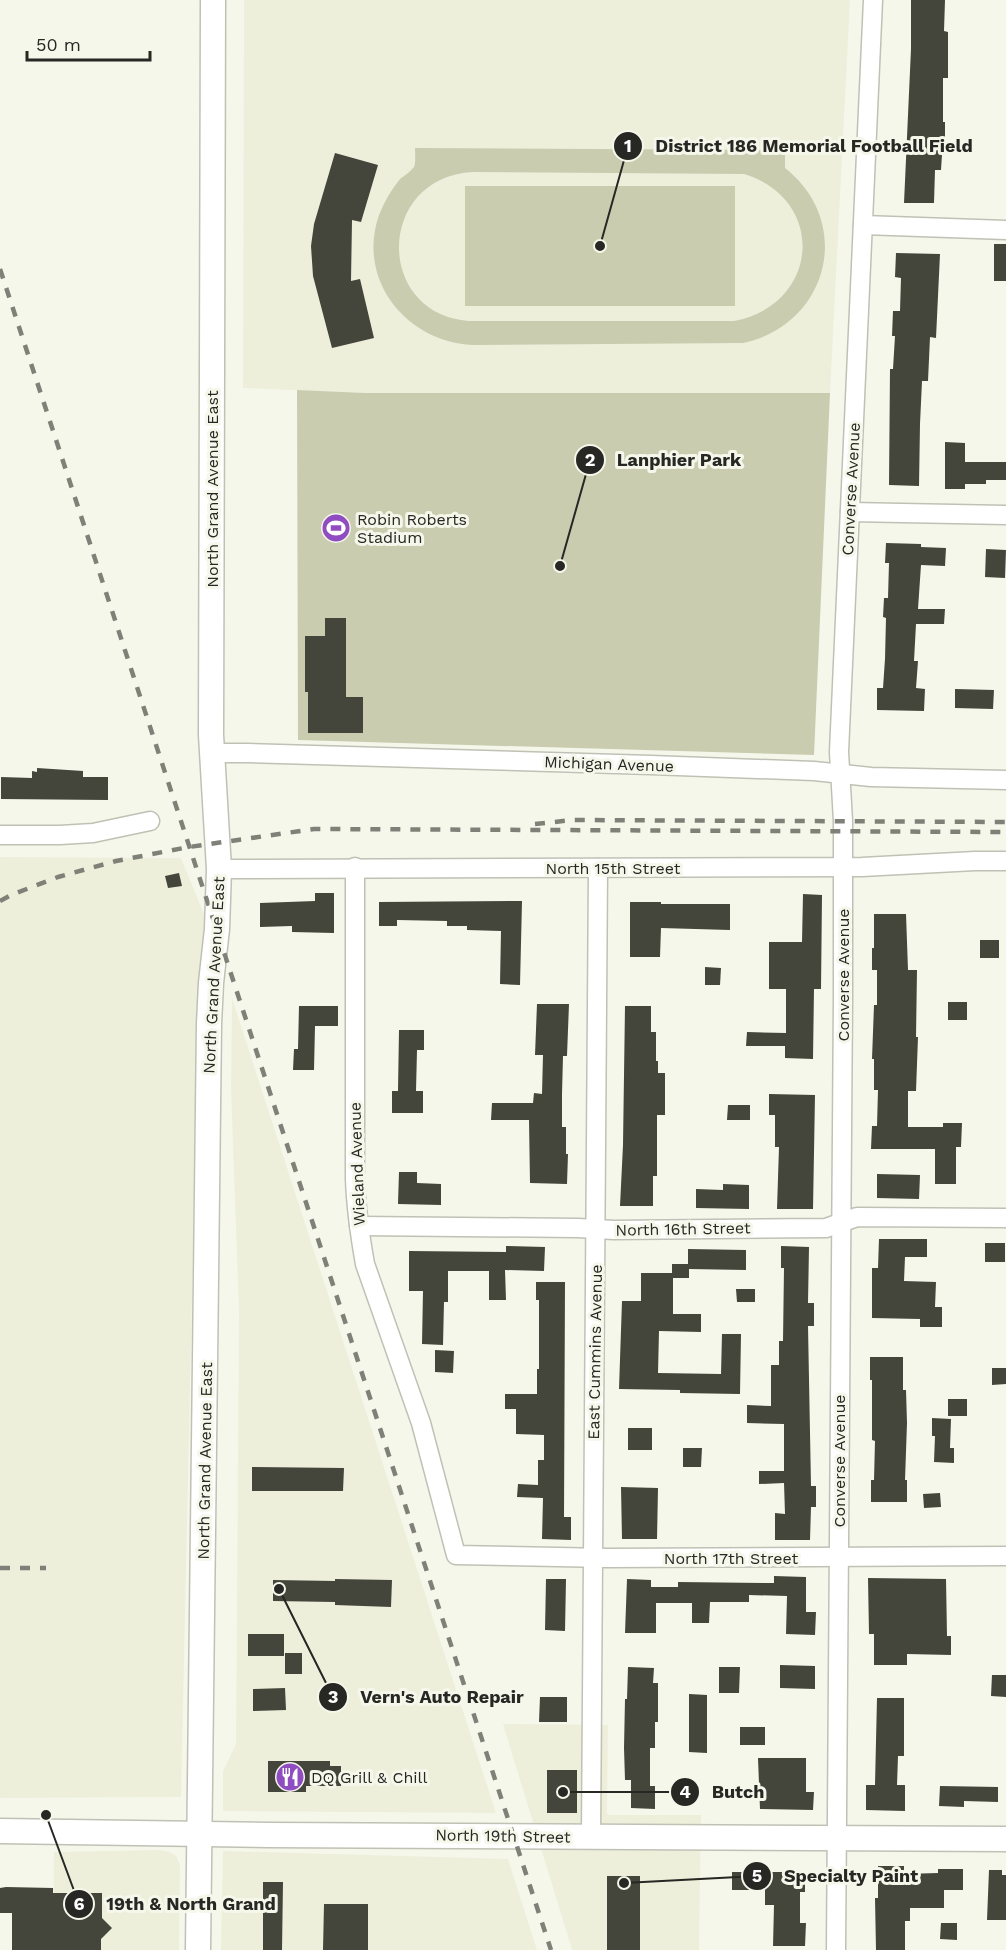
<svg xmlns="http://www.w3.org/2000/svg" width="1006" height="1950" font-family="'Work Sans',sans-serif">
<rect width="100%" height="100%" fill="#f6f7eb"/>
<!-- built -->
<g fill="#edefdb">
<polygon points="244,0 850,0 830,393 366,393 243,388"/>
<polygon points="0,857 181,858 208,924 198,1025 181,1797 0,1798"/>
<polygon points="232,998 496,1813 223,1811 223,1771 236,1744 239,1312 231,1088"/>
<polygon points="503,1724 608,1725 607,1813 609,1815 701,1815 699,1950 572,1950"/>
<polygon points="159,1850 169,1852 176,1856 180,1865 179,1950 53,1950 54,1852"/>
<polygon points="223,1851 508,1859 537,1950 221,1950"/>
</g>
<!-- green -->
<g fill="#caccb0" fill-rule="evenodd">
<path d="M415,148L785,150V168C855,223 828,325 743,343L474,345C408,343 356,281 379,215C384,202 391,190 400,179C404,176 411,171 414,167C416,162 415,153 415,148ZM473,172L744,174C828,200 819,305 734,321H469C374,314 376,177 473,172Z"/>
<rect x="465" y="186" width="270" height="120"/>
<polygon points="297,390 366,393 830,393 814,755 298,740"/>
</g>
<!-- building -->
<g fill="#44453b">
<polygon points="911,0 945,0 944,31 948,32 948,78 943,78 943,122 945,122 945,139 943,139 941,170 935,170 934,203 904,203 911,49"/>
<polygon points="335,153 378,165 361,222 352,220 351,281 360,279 374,338 332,348 313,276 311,246 314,224"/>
<rect x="994" y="244" width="12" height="37"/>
<polygon points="896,253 940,254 936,338 930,337 928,381 922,381 920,424 919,486 889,485 890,369 893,369 895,336 892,336 893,311 900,311 901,278 895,277"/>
<polygon points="945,442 965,443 965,462 1006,462 1006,480 986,480 986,484 965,484 965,489 945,489"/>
<polygon points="886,543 921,544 921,547 946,548 945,566 921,565 918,609 945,609 944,624 916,624 914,661 918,661 916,688 925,689 924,711 877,710 877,688 883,688 885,659 886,618 883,617 884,598 888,598 889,563 885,563"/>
<polygon points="986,549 1006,550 1005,578 985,577"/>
<polygon points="325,618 346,618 346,697 363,697 363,733 308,733 308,692 305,692 305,636 325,636"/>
<polygon points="955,689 994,690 993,709 955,708"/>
<polygon points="37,768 83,771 83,777 108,777 108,800 1,799 1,777 32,778 32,771 37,772"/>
<polygon points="179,873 182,886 168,888 165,876"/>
<polygon points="315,893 334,893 334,933 292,932 292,926 260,927 260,903 315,901"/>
<polygon points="803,894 822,895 821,989 814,989 813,1059 785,1058 785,1046 746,1046 747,1032 786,1033 786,989 769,989 769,942 802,942"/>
<polygon points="522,901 520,985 500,984 501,931 467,930 467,926 447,926 447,921 397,920 397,926 379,926 379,902"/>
<polygon points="630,902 661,902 661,904 730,904 730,930 661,928 660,957 630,957"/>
<polygon points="874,914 906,914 908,970 917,970 916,1037 918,1037 916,1091 908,1091 908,1127 943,1127 943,1123 962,1123 961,1147 956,1147 956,1184 935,1184 935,1149 871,1149 872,1126 877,1126 878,1090 874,1090 874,1059 872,1059 874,1005 877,1005 877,970 872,970 872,948 874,948"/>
<rect x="980" y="940" width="19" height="18"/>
<polygon points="705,967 721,968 720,985 705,985"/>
<rect x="948" y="1002" width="19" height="18"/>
<polygon points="537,1004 569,1004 567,1056 563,1056 562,1094 562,1127 566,1127 566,1154 568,1154 567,1184 530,1183 529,1120 491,1120 492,1103 533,1103 534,1093 542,1094 543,1055 535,1055"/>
<polygon points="299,1006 338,1006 338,1026 315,1026 314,1070 293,1070 294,1049 298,1049"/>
<polygon points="625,1006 651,1006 651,1032 656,1032 656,1061 658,1061 658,1073 665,1073 665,1115 657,1115 657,1176 653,1176 653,1206 620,1206 623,1145"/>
<polygon points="399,1030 424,1030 424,1050 417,1050 416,1091 423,1091 423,1113 392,1113 392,1091 398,1091"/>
<polygon points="769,1094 815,1095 813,1209 777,1209 779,1147 775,1147 775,1115 769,1115"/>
<polygon points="728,1105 750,1105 750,1120 727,1120"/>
<polygon points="399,1172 417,1172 417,1183 441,1184 441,1205 398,1204"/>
<polygon points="877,1174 920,1175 919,1199 877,1198"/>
<polygon points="723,1184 749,1185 749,1209 696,1208 696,1189 723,1190"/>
<polygon points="879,1239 927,1239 927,1257 905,1257 904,1281 936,1282 935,1307 942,1307 942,1327 920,1327 920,1319 872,1318 872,1268 878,1268"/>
<rect x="985" y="1243" width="20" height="19"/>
<polygon points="506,1246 545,1247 544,1271 505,1270 506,1300 489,1300 489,1271 448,1271 448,1302 444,1302 443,1345 422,1344 423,1291 409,1291 409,1251 506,1252"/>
<polygon points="781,1246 809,1247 808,1303 814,1303 814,1326 808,1326 811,1486 816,1486 816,1507 811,1507 810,1540 775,1540 775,1513 785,1514 784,1483 759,1484 759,1471 784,1471 784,1424 747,1423 747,1405 771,1406 771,1365 779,1365 779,1341 783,1341 784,1268 781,1268"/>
<polygon points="688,1249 746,1250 746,1270 689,1269 689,1278 673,1278 673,1314 701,1314 701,1332 659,1331 658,1373 721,1374 722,1334 741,1334 740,1394 680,1393 680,1390 619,1389 622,1301 641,1301 641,1273 672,1273 672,1264 688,1264"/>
<polygon points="536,1282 565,1282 564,1517 571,1517 571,1540 542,1539 543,1498 517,1497 518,1484 538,1485 538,1460 544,1460 544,1435 516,1434 516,1409 505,1409 505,1394 537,1394 537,1369 539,1369 539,1300 536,1300"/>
<polygon points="736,1289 755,1289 755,1302 737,1302"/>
<polygon points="435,1350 454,1351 453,1373 435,1372"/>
<polygon points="870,1357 903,1357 903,1390 906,1390 907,1423 905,1480 907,1480 907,1502 871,1502 871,1480 874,1480 875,1441 872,1440 872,1380 870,1380"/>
<polygon points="992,1368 1006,1368 1006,1384 992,1385"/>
<rect x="948" y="1399" width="19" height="17"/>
<polygon points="932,1418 951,1419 950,1448 954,1448 954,1463 934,1462 935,1436 932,1436"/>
<rect x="628" y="1428" width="24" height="22"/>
<polygon points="683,1448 702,1448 701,1467 683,1467"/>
<polygon points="252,1467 344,1468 343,1491 252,1491"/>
<polygon points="621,1487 658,1488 657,1539 622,1539"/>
<polygon points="940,1493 941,1507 924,1508 923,1494"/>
<polygon points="774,1576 806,1577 806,1612 816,1612 815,1635 786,1634 787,1596 749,1595 749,1602 710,1602 709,1623 692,1623 692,1603 656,1603 656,1633 625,1633 627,1579 651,1580 651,1587 678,1587 678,1582 774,1583"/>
<polygon points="868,1578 946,1579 947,1636 951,1636 951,1655 907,1654 907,1665 874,1665 874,1634 869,1634"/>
<polygon points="335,1579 392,1580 391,1607 335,1605 335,1602 273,1601 273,1580 335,1581"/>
<polygon points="546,1579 566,1579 565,1631 545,1630"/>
<rect x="248" y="1634" width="36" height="22"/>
<rect x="285" y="1653" width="17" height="21"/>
<polygon points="780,1665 815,1666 815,1689 780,1688"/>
<polygon points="628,1667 654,1668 653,1683 658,1683 658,1722 655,1722 655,1748 650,1748 650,1786 655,1786 655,1809 631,1808 631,1780 625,1780 624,1748 625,1699 627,1699"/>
<polygon points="719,1667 740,1667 739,1693 719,1693"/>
<polygon points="992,1675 1006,1675 1006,1697 991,1696"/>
<polygon points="285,1688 286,1710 253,1711 253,1689"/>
<polygon points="689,1694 707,1695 707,1753 689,1752"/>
<polygon points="540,1697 567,1697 567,1722 539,1722"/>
<polygon points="877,1698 904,1698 904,1756 898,1756 897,1785 905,1785 905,1811 866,1810 866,1785 875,1785"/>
<rect x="740" y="1727" width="25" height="18"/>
<polygon points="758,1758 806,1758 806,1792 814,1792 813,1810 760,1809"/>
<polygon points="268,1761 330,1761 330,1766 341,1766 341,1786 306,1786 306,1792 268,1792"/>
<rect x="547" y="1770" width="30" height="43"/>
<polygon points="940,1786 998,1787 998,1802 964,1801 964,1807 939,1806"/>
<polygon points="878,1866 904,1866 904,1874 938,1873 938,1869 963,1869 963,1890 944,1890 944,1908 910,1908 910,1921 905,1921 905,1950 876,1950 875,1898 878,1898"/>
<polygon points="989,1870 1002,1870 1002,1875 1006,1875 1006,1920 987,1920"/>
<polygon points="732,1872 805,1872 805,1892 800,1892 800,1923 806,1923 805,1946 773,1946 774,1905 765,1905 765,1890 732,1890"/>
<rect x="607" y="1876" width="33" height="74"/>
<polygon points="263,1882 283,1882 282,1950 263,1950"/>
<polygon points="6,1887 53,1888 53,1893 102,1893 102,1918 112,1928 101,1939 101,1950 12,1950 12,1913 0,1913 0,1888"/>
<polygon points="324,1904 368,1904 368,1950 323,1950"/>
<polygon points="941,1923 957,1923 957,1940 940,1939"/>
</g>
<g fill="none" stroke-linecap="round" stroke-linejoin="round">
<!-- street casing -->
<g stroke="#c0c1b5" stroke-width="21">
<g id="street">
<polyline points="863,225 1006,230"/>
<polyline points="850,512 1006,515"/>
<polyline points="212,753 247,753 651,765 814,771 871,777 1006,780"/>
<polyline points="0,835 60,835 93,833 150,821"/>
<path d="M355,867V1179C356,1207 360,1236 365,1264L421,1423L456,1555L607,1558L1006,1556"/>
<polyline points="219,869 862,867 975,861 1006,861"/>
<polyline points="359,1226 578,1228 614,1230 826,1228 857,1217 1006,1218"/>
<polyline points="591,1837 598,868"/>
<polyline points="836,1950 843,996 843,821 839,752 873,0"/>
</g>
</g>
<!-- secondary casing -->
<g stroke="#c0c1b5" stroke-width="27">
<g id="secondary">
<polyline points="0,1831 268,1835 1006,1839"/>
<polyline points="198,1950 209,1024 211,983 217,929 219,869 211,735 213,0"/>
</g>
</g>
<!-- street -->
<use href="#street" stroke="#fff" stroke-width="18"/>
<!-- secondary -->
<use href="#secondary" stroke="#fff" stroke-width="24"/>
<!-- rail -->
<g stroke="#7f8078" stroke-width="4.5" stroke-dasharray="10 10" stroke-linecap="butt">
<polyline points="0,269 551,1950"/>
<polyline points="535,824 573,820 1006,822"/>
<polyline points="0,901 11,895 58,877 116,861 189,847 314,829 1006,832"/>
<polyline points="0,1568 46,1568"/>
</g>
</g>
<!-- icons -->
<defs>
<g id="stadium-disc" transform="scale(1.5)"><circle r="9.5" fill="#904dc1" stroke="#f6f7eb"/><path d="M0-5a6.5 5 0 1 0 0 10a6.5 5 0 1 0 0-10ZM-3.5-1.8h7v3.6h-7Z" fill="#fff"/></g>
<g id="restaurant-disc" transform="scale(1.5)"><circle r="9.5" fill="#904dc1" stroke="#f6f7eb"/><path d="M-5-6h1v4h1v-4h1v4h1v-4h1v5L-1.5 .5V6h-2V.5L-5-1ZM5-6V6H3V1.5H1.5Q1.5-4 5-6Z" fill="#fff"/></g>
</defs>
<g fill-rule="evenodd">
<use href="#stadium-disc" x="336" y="528"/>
<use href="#restaurant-disc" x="290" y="1777"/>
</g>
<g text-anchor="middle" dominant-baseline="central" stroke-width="6" stroke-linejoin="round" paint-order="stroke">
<!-- street labels -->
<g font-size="16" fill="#272723" stroke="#f6f7eb">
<text transform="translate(212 489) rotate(-90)">North Grand Avenue East</text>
<text transform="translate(851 489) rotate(-87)">Converse Avenue</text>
<text transform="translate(609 764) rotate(2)">Michigan Avenue</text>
<text x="613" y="868">North 15th Street</text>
<text transform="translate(214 975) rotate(-87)">North Grand Avenue East</text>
<text transform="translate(843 975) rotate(-90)">Converse Avenue</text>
<text transform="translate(357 1164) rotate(-92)">Wieland Avenue</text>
<text transform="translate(683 1229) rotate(-1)">North 16th Street</text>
<text transform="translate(595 1352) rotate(-89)">East Cummins Avenue</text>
<text transform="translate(205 1461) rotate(-89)">North Grand Avenue East</text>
<text transform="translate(839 1461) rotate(-90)">Converse Avenue</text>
<text x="731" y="1558">North 17th Street</text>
<text transform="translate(503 1836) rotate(1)">North 19th Street</text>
</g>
<!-- poi labels -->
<g font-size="16" fill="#272723" stroke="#f6f7eb" text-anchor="start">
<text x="357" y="519">Robin Roberts<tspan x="357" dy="18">Stadium</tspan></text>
<text x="311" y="1777">DQ Grill &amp; Chill</text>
</g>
</g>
<!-- callouts -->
<path fill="none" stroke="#272723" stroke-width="2" d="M600 246L628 146M560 566L590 460M279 1589L333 1697M563 1792L685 1792M624 1883L757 1876M46 1815L79 1904"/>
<g fill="#272723" stroke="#f6f7eb" stroke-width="2">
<circle cx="600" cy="246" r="6"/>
<circle cx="560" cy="566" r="6"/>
<circle cx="279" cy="1589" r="6"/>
<circle cx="563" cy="1792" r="6"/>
<circle cx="624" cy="1883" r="6"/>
<circle cx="46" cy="1815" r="6"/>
<circle cx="628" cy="146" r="15"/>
<circle cx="590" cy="460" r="15"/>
<circle cx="333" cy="1697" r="15"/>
<circle cx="685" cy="1792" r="15"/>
<circle cx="757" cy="1876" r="15"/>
<circle cx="79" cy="1904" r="15"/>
</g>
<g font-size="18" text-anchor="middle" font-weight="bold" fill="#fff">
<text x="628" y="152">1</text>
<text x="590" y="466">2</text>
<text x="333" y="1703">3</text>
<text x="685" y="1798">4</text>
<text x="757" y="1882">5</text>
<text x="79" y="1910">6</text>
</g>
<g font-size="18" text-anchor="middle" font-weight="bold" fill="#272723" stroke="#f6f7eb" stroke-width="6" stroke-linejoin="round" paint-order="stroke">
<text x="814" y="152">District 186 Memorial Football Field</text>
<text x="679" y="466">Lanphier Park</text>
<text x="442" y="1703">Vern's Auto Repair</text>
<text x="738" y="1798">Butch</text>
<text x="851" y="1882">Specialty Paint</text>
<text x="191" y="1910">19th &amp; North Grand</text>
</g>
<!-- scale -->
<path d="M27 51v9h123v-9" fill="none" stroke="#272723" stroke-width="3"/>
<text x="36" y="51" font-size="18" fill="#272723" stroke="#f6f7eb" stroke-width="4.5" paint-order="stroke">50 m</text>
</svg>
